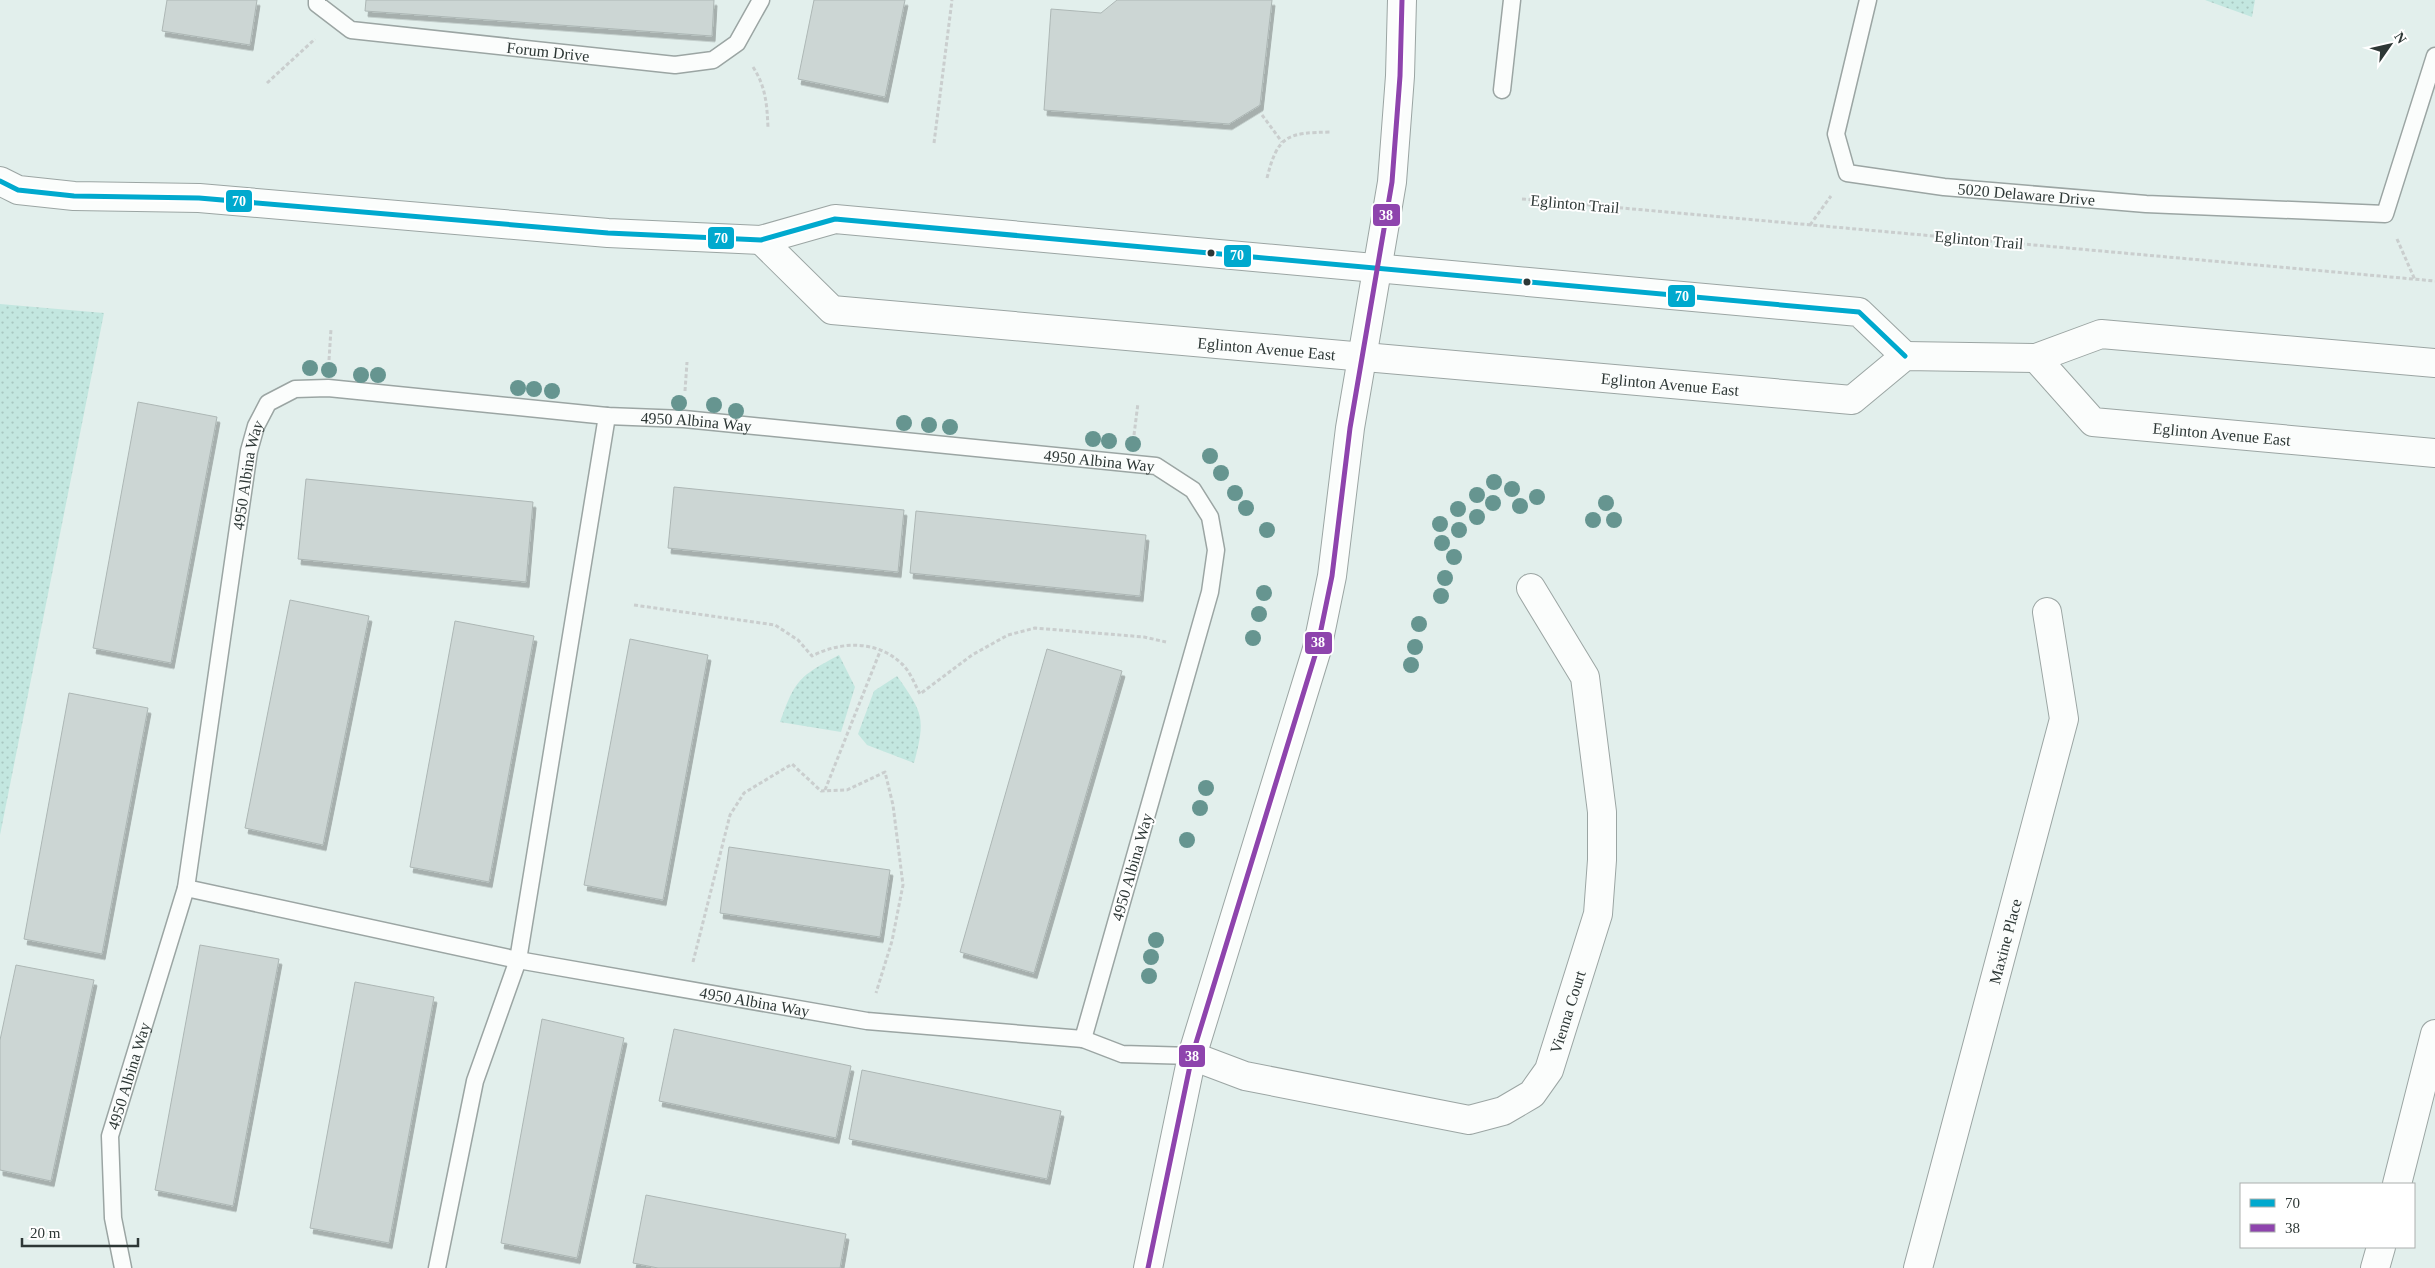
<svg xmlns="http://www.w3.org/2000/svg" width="2435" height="1268" font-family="Georgia,serif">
<defs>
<pattern id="grass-dots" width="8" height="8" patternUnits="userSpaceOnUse" patternTransform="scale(1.25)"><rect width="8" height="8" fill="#c3e7e0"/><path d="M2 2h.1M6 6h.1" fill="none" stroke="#a8c7c1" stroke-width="1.8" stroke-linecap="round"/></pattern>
<filter id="shadow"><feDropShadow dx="3" dy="5.5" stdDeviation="0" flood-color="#0004"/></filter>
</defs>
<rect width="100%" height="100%" fill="#e2efec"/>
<!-- grass -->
<g fill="url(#grass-dots)">
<polygon points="2205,0 2255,0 2252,17"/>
<polygon points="0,304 104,313 0,835"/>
<path d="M839,655L855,687L841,732L780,722C795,679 800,676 839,655Z"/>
<path d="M897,676C923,713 926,718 914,763L867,745L858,734L874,691Z"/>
</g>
<!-- building -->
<g fill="#ccd6d4" stroke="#adb7b5" filter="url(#shadow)">
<polygon points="167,0 257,0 250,45 162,31"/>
<polygon points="366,0 714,0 712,36 365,11"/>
<polygon points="814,0 905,0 885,97 798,79"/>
<polygon points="1117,0 1272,0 1260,105 1229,124 1044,110 1051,9 1101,13"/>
<polygon points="138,402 217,417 171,663 93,648"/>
<polygon points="306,479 533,502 526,582 298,559"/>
<polygon points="674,487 904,510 898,572 668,548"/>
<polygon points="916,511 1146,535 1140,596 910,573"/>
<polygon points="290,600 369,616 323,845 245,828"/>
<polygon points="455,621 534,636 489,882 410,867"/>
<polygon points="630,639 708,655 663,900 584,885"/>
<polygon points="1047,649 1122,671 1034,973 960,952"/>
<polygon points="69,693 148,708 102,954 24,939"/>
<polygon points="729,847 890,870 880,937 720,913"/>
<polygon points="200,945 279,959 233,1206 155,1190"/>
<polygon points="16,965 94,980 51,1181 0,1170 0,1040"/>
<polygon points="355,982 434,997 389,1243 310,1228"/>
<polygon points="542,1019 624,1038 577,1258 501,1243"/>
<polygon points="674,1029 851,1066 836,1138 659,1101"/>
<polygon points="862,1070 1061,1111 1047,1179 849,1139"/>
<polygon points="646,1195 846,1234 840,1268 658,1268 633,1263"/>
</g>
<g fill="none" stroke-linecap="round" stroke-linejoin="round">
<!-- service casing -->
<g stroke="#9ba5a3" stroke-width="19">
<g id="service">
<path id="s1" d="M317,0V4L351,30L675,65L713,60L737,43L761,0"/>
<path id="s2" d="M1868,0L1836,134L1847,173L1944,187L2146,204L2385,214L2435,56"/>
<polyline points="1502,90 1512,0"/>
<path id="s3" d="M186,888L518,960L867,1021L1083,1039L1122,1054L1192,1056"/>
<path id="s4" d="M123,1268L113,1218L110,1136L186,888L249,451L256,426L268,403L295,389L328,388L607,416L684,419L1156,466L1193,490L1210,517L1216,550L1210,592L1083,1039"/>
<polyline points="437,1268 475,1081 518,960 607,416"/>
</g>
</g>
<!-- minor casing -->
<g stroke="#9ba5a3" stroke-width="30">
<g id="minor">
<path id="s5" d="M1192,1056L1245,1076L1469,1120L1503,1111L1532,1094L1549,1070L1598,914L1602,860V812L1585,677L1531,588"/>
<polyline points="2397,1184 2435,1034"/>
<polyline points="1148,1268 1192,1056 1317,649 1332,576 1350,428 1392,182 1400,76 1402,0"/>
<path id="s6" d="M1918,1268L2064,719L2047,612"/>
<polyline points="2375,1268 2381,1247"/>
</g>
</g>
<!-- primary casing -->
<g stroke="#9ba5a3" stroke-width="30">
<g id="primary">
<polyline points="0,181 18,190 74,196 199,198 608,233 761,240 835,219 1859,312 1905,356"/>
<path id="s7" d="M761,240L832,310L1852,400L1905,356L2036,358L2101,334L2435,363"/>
<path id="s8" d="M2036,358L2093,422L2435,453"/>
</g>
</g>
<!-- path -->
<g stroke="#cacece" stroke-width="3" stroke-dasharray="4 2.5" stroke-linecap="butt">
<path d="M753,67C766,87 767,105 768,128"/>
<polyline points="267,83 315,39"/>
<polyline points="1262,115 1282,142"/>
<polyline points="934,143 952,0"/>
<path d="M1267,178C1278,134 1288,133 1331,132"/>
<polyline points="1522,199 2435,281"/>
<polyline points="1810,225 1831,196"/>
<polyline points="2397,239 2415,280"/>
<polyline points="329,360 331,329"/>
<polyline points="685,391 687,362"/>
<polyline points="1134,435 1138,403"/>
<path d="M634,605L775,625L798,640L812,656C841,641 877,640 902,664C910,671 915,685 920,694L972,655L1008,635L1035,628L1144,637L1166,642"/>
<polyline points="825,790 881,649"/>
<polyline points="693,962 730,815 744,793 792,764 821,791 847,790 885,772 893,805 903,885 892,941 876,993"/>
</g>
<!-- service -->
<use href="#service" stroke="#fbfdfc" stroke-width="16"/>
<!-- minor -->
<use href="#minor" stroke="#fbfdfc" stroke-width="28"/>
<!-- primary -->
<use href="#primary" stroke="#fbfdfc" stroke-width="28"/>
<!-- bus-1 casing -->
<g stroke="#fff" stroke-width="9">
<polyline id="bus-1" points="0,181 18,190 74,196 199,198 608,233 761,240 835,219 1859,312 1905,356"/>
</g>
<!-- bus-2 casing -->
<g stroke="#fff" stroke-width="9">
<polyline id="bus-2" points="1148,1268 1192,1056 1317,649 1332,576 1350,428 1392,182 1400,76 1402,0"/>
</g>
<!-- bus-1 -->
<use href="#bus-1" stroke="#00a9ce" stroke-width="5"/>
<!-- bus-2 -->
<use href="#bus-2" stroke="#8e44ad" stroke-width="5"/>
</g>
<!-- trees -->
<g fill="#669590">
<circle cx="310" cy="368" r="8"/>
<circle cx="329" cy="370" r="8"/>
<circle cx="361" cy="375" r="8"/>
<circle cx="378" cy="375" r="8"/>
<circle cx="518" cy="388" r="8"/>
<circle cx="534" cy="389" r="8"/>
<circle cx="552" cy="391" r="8"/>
<circle cx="679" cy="403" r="8"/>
<circle cx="714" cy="405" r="8"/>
<circle cx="736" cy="411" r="8"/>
<circle cx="904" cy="423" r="8"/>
<circle cx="929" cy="425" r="8"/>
<circle cx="950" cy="427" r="8"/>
<circle cx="1093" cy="439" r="8"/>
<circle cx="1109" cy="441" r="8"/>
<circle cx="1133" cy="444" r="8"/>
<circle cx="1210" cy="456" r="8"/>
<circle cx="1221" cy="473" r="8"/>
<circle cx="1494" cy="482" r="8"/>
<circle cx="1512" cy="489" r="8"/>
<circle cx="1235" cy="493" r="8"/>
<circle cx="1477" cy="495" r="8"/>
<circle cx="1537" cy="497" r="8"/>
<circle cx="1493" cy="503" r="8"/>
<circle cx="1606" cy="503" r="8"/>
<circle cx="1520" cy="506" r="8"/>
<circle cx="1246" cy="508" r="8"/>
<circle cx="1458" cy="509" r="8"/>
<circle cx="1477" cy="517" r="8"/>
<circle cx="1593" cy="520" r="8"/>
<circle cx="1614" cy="520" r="8"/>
<circle cx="1440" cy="524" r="8"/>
<circle cx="1267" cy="530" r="8"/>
<circle cx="1459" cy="530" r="8"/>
<circle cx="1442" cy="543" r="8"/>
<circle cx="1454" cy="557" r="8"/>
<circle cx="1445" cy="578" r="8"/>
<circle cx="1264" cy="593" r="8"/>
<circle cx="1441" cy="596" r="8"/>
<circle cx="1259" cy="614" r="8"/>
<circle cx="1419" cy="624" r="8"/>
<circle cx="1253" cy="638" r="8"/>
<circle cx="1415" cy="647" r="8"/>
<circle cx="1411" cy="665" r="8"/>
<circle cx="1206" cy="788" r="8"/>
<circle cx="1200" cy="808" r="8"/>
<circle cx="1187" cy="840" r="8"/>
<circle cx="1156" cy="940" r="8"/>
<circle cx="1151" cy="957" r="8"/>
<circle cx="1149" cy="976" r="8"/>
</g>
<!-- markers -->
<g fill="#2d3735" stroke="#fff" stroke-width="2">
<circle cx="1211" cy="253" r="4.5"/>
<circle cx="1527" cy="282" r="4.5"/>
</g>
<g text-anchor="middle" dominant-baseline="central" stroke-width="4" stroke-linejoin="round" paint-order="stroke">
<!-- street labels -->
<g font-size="16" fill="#2d3735" stroke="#fff">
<text stroke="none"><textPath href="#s1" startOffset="245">Forum Drive</textPath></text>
<text stroke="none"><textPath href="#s2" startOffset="359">5020 Delaware Drive</textPath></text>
<text transform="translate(1575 204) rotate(5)">Eglinton Trail</text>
<text transform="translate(1979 240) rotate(5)">Eglinton Trail</text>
<text stroke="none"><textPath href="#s7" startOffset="536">Eglinton Avenue East</textPath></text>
<text stroke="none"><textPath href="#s7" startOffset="941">Eglinton Avenue East</textPath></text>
<text stroke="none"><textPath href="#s4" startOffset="1319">4950 Albina Way</textPath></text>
<text stroke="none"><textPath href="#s8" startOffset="215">Eglinton Avenue East</textPath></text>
<text stroke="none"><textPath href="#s4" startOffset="1724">4950 Albina Way</textPath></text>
<text stroke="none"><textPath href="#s4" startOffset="810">4950 Albina Way</textPath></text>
<text transform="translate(1132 867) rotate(-74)">4950 Albina Way</text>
<text stroke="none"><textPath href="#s6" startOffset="338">Maxine Place</textPath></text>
<text stroke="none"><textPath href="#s3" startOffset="580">4950 Albina Way</textPath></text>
<text stroke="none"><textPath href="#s5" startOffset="444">Vienna Court</textPath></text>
<text stroke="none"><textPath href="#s4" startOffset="196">4950 Albina Way</textPath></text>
</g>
</g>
<g stroke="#fff" stroke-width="2">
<rect x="225" y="189" width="28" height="24" rx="5" fill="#00a9ce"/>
<rect x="1372" y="203" width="29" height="24" rx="5" fill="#8e44ad"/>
<rect x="707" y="226" width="28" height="24" rx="5" fill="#00a9ce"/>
<rect x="1223" y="244" width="29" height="24" rx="5" fill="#00a9ce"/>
<rect x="1667" y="284" width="29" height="24" rx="5" fill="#00a9ce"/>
<rect x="1304" y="631" width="29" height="24" rx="5" fill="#8e44ad"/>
<rect x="1178" y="1044" width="28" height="24" rx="5" fill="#8e44ad"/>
</g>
<g font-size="14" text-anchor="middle" font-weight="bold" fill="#fff">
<text x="239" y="206">70</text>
<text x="1386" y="220">38</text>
<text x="721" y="243">70</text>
<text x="1237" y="260">70</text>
<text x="1682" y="301">70</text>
<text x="1318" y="647">38</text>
<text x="1192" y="1061">38</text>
</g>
<!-- legend -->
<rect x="2240" y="1183" width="175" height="65" fill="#ffffff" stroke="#abafae"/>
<rect x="2250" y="1199" width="25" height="8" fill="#00a9ce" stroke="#abafae"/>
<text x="2285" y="1208" font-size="15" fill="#2d3735">70</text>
<rect x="2250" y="1224" width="25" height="8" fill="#8e44ad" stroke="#abafae"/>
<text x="2285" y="1233" font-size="15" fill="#2d3735">38</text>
<!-- north arrow -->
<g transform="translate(2390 45) rotate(56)" stroke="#ffffff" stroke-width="4" paint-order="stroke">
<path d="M0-4L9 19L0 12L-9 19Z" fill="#2d3735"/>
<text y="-8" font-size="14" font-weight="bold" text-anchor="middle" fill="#2d3735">N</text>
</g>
<!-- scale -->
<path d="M22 1238v8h116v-8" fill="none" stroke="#2d3735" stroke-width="2.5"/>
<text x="30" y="1238" font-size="15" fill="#2d3735" stroke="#ffffff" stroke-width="4" paint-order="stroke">20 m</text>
</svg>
